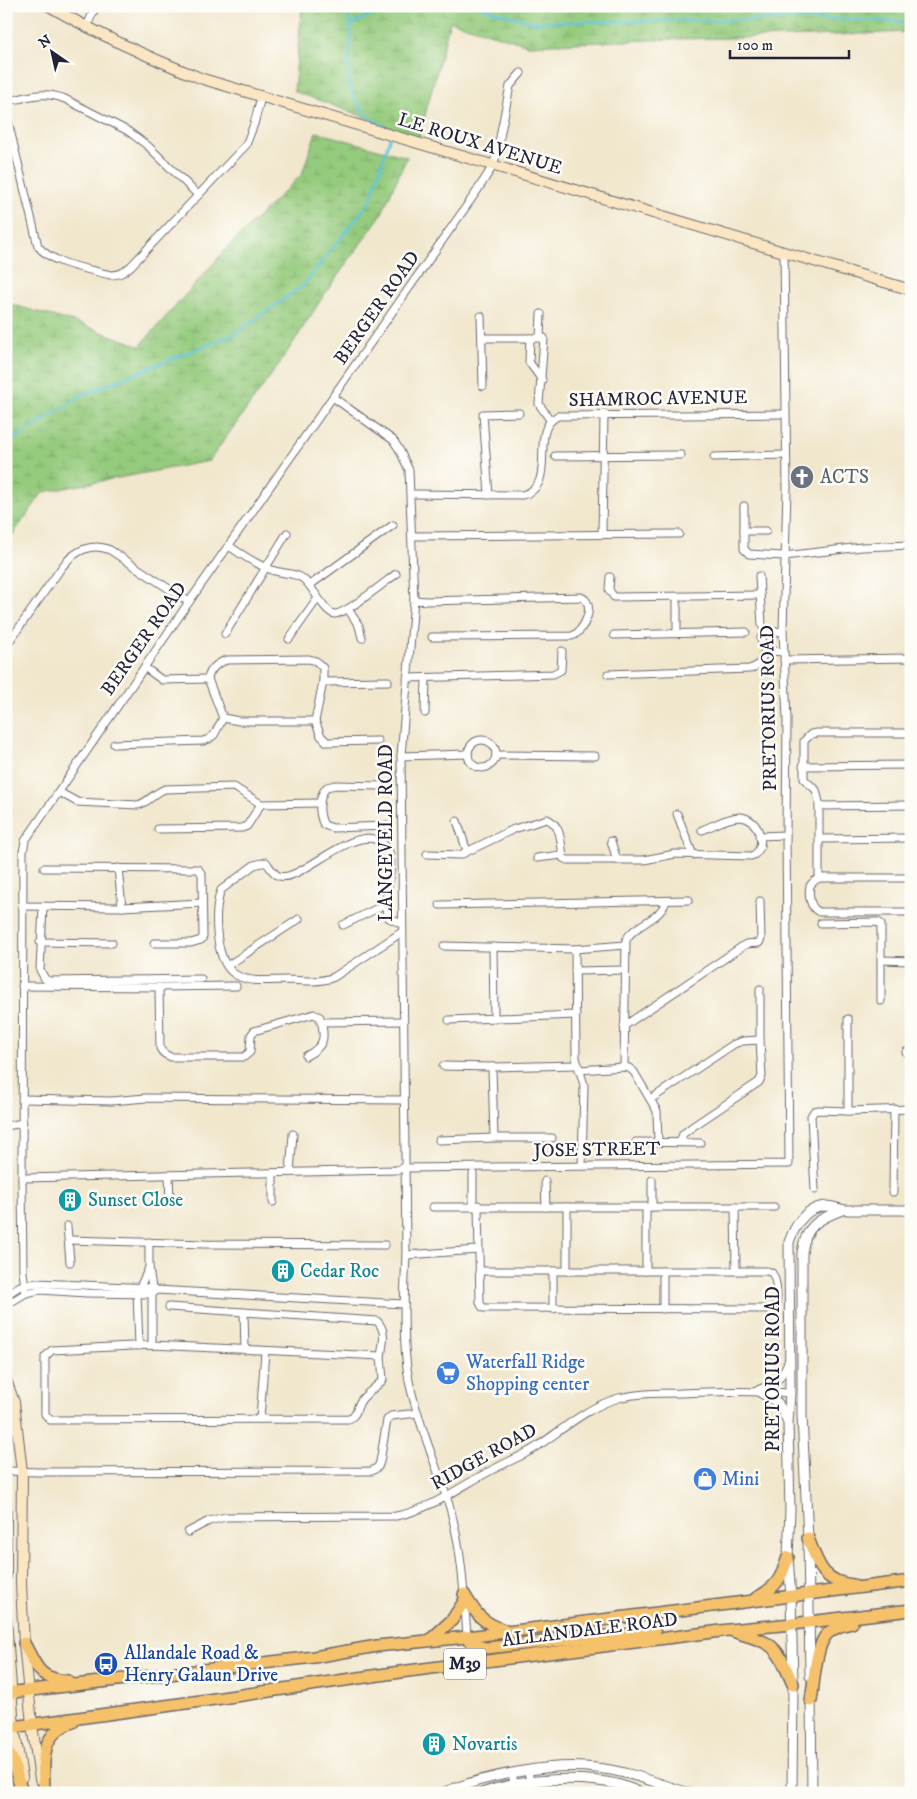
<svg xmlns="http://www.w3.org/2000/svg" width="917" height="1799" font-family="'IM FELL DW Pica',serif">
<defs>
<pattern id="wetland-marsh" width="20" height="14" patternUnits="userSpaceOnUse" patternTransform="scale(1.25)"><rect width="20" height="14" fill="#95cb7d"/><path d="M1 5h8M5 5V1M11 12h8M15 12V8" fill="none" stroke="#80ae6d"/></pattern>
</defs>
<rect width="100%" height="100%" fill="#fdfcf7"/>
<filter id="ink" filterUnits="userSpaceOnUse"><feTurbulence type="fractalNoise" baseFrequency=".02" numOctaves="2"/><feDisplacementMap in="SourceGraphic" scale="10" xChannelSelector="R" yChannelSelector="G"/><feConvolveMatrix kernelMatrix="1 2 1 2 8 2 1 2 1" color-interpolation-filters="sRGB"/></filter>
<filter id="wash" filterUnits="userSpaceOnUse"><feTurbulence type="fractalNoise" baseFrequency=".0096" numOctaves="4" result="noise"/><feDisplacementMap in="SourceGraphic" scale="20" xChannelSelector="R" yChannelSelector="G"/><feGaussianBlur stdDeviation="1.12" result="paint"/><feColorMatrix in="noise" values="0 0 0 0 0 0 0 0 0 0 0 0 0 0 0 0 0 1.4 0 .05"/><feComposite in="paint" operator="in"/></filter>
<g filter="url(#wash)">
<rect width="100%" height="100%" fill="#f1e7cd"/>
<!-- wetland -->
<g fill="url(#wetland-marsh)" stroke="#5c765c">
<polygon points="302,6 911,6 911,32 784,37 673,39 528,45 450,21 419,138 400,133 380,123 294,91"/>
<polygon points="316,132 407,157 381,215 324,295 282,360 209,461 43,492 6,544 6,303 77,323 140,346 229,246 302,174"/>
</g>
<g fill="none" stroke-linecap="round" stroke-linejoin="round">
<!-- stream -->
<g stroke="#5fc6db" stroke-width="2.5">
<polyline points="348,6 347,12 351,26"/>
<polyline points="477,6 532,22 836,19 911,22"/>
<polyline points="910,6 911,10"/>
<path d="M391,131C384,124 373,122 366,114C337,81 352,63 351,26C366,11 418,8 439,6"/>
<polyline points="6,444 84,394 234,334 303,286 370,201 390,137"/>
</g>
</g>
</g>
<g filter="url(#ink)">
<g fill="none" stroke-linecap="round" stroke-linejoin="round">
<!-- minor casing -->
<g stroke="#6a676e" stroke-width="9">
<g id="minor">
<polyline points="86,28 96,6"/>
<path d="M6,102C28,97 44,90 65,99L128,131L148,146L198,195"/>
<path d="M6,113L38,246C51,264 89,269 110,275C120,275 124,272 131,266L246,145L254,124L261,97"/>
<polyline points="481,316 483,386"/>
<polyline points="482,338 544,338 539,404 550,420"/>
<polyline points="530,338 529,362 542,380"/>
<polyline points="540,338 541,314"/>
<path d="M334,398L393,440L399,449L409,470L414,600L401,756L406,1255C404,1294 402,1343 409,1381C418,1424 437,1466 450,1508C462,1550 464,1593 467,1637"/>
<polyline points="555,456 681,455"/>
<polyline points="714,457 786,455"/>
<path d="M411,494L522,495C560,487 527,429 558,416L785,414"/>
<polyline points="489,495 483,414 519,413"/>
<polyline points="744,506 744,549 749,554 784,556 862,547 911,545"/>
<polyline points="744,531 766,531"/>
<polyline points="602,534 604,414"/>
<polyline points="412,536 679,534"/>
<path d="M229,546C242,555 257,565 272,570C282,574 293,572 302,578C312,584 325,614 335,614C346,614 385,582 396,574"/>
<polyline points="759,576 762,625 766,633"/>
<polyline points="610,577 609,590 614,597 618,597 760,595"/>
<polyline points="310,585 393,525"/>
<polyline points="677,597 677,633"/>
<path d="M414,600L427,601L581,597C597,603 584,632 572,636L432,637"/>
<polyline points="348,609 359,626 362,638"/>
<polyline points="783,631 766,633 761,638 762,644 771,651 784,652"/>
<polyline points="225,634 287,533"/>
<polyline points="614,635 746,632"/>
<polyline points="289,639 318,598"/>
<path d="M6,646L62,567C74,551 91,542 110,550L189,602"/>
<polyline points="784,660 911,658"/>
<polyline points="144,667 162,680 208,679"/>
<path d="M608,674L749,669C761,667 761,658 766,649"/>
<polyline points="407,678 553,674 561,670 562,651"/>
<polyline points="323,682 388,681"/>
<polyline points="425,713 426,678"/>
<polyline points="315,721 321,736 327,742 378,741"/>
<circle cx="482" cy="754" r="14"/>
<path d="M114,744L203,741L209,739L214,735L223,718L208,679C210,668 217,663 227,660L309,659L316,661L323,668V682L315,721H239L223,718"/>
<polyline points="496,755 595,756"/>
<polyline points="401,756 468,754"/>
<polyline points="803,766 911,765"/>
<path d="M383,786L335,785L327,787C318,796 318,814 324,825L333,828L386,826"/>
<path d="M59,792L77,802L138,805C149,802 155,792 165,789L234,787L261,804L320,803"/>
<polyline points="819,806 911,805"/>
<polyline points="677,814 693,855"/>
<polyline points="457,821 467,851"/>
<polyline points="158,829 242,828 247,826 261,804"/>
<polyline points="759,836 786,835"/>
<polyline points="820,839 911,838"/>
<polyline points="611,841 617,860"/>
<path d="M427,854L460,855L514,829L547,819C562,825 561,844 563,858L567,860H644L675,854L751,856C768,851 761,818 740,817C727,817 713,826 702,830"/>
<polyline points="537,858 562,855"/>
<polyline points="44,868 198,869 202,874 203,937 201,940 191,943 154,943"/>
<polyline points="118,868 122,907"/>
<polyline points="819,878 819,802 816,790 804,779 804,741 811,734 817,733 911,733"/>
<path d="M911,878H819C816,880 812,882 810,886C808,895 810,908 819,912H911"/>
<polyline points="440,905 689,900"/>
<polyline points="22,906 122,907 202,903"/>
<polyline points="43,907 40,970 45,979 49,981 201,979"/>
<polyline points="821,923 878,922 881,924 881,1001"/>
<polyline points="343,925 386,904"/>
<path d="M402,932L334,977C319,983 303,981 288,980C272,980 252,983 238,976C214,965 213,911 221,890L254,865L266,862C270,867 273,874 279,876C299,883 349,828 377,840C407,852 377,899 389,918L402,924"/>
<polyline points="40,942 112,943"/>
<polyline points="444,946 575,949 625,945"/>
<polyline points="493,947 494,1017"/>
<polyline points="575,949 576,1058 584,1085 582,1166"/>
<polyline points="882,960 911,961"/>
<polyline points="227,966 299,919"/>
<polyline points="575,971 625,970"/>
<polyline points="22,986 159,987 236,986"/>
<path d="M159,987L160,1048C162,1053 165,1055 171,1057H244L250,1052L251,1035L254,1031L314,1014L320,1017C326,1038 325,1046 306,1056"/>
<polyline points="848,1019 848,1111"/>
<polyline points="449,1020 576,1015"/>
<polyline points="321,1022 402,1021"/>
<polyline points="624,1026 746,944 759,943 761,939 760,901"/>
<polyline points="906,1052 911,1052"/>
<polyline points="443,1066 492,1067 577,1065"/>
<path d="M624,1067L626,940C635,923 660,921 666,901"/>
<polyline points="579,1070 624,1067 629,1068 634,1072 657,1111 658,1142"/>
<polyline points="23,1099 111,1101 146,1098 403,1100"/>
<polyline points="651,1099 734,1044 743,1041 760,1040"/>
<polyline points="6,1126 23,1123"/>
<polyline points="494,1138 552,1138"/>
<polyline points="439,1140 494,1138 492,1067"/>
<polyline points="636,1142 700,1143"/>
<polyline points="680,1142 683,1134 692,1127 759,1082 762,1076 760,1040 760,989"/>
<polyline points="290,1172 293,1134"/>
<polyline points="273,1173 273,1202"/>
<polyline points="473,1174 473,1206"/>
<polyline points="169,1175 170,1201"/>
<polyline points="22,1178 396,1170 404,1168 789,1164 786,835 787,719 783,631 787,490 784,252"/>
<polyline points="652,1180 652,1207"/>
<polyline points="545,1181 546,1207"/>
<polyline points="815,1190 811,1116 814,1111 819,1110 848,1111 911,1109"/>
<polyline points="893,1192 894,1109"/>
<path d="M478,1205L480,1303L483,1308L768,1309L774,1308C779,1301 777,1280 772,1273L767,1271H479"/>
<polyline points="433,1207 774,1207"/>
<polyline points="735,1207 736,1271"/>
<polyline points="67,1226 70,1262"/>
<polyline points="69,1240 205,1244 385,1245"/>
<polyline points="149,1242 149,1268 152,1288 152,1345"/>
<polyline points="406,1255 478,1250"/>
<polyline points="553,1271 553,1309"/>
<polyline points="567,1271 567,1207"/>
<polyline points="646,1271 646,1207"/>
<polyline points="663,1271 663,1309"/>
<polyline points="26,1293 23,1273 22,1178 23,852 25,841 189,602 477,191 493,166 497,152 510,86 521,73"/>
<polyline points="6,1295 20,1286 37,1283 152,1288 157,1290 404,1304"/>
<polyline points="6,1305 26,1293 40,1290 87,1293 152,1294 157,1290"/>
<path d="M169,1307L377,1321C387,1331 383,1343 381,1356"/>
<polyline points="244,1312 245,1350"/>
<path d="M152,1345L381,1356L383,1380C376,1387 368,1392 362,1399C356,1406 358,1415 349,1419L50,1420L45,1414V1357L52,1350Z"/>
<polyline points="139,1346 137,1293 149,1268"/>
<path d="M760,1389C779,1382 781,1378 789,1360"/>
<polyline points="260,1419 265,1351"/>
<polyline points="6,1471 39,1472 372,1471 378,1467 380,1462 387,1420 391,1416 418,1413"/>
<path d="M188,1532L209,1521L225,1517L396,1516C434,1509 464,1483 498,1467C511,1460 525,1455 538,1446C563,1429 589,1406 619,1398C638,1393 660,1393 680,1393C716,1391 753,1391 790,1393"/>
<polyline points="528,1771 532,1793"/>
<polyline points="512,1773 516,1793"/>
</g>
</g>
<!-- tertiary casing -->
<g stroke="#6a676e" stroke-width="11">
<g id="tertiary">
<polyline points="758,1391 778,1403 787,1420"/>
<path d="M810,1676L808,1538L802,1416V1253C805,1226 818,1219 842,1210"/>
<polyline points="811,1694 812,1793"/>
<path d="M442,1793C484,1776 551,1762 596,1768C628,1771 659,1784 689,1793"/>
<path d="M482,1793C521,1779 577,1775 617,1784C625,1786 634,1790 642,1793"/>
<path d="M792,1793L793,1684L791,1597L788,1557L790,1510L788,1423L790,1393L789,1242C795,1225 805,1207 826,1206C834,1206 840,1210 848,1210C869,1210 890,1210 911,1210"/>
</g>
</g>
<!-- secondary casing -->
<g stroke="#6a676e" stroke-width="12">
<g id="secondary">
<path d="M49,6C99,35 150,58 203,79L911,290"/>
<polyline points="6,1380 14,1402 22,1472 21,1584 24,1643 32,1725 40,1779"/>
<polyline points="6,1502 6,1576"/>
<polyline points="6,1619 14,1727 22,1777"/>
</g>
</g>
<!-- primary casing -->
<g stroke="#6a676e" stroke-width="14">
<g id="primary">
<path d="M808,1538C818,1564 822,1582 853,1585"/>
<path d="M464,1594C476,1614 481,1622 504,1630"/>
<path d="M756,1598C777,1587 781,1579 788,1557"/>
<path d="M733,1631C743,1635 754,1637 764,1642C780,1648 786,1670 793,1684"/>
<polyline points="467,1637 474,1645 486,1648 602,1636 655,1633"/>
<polyline points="430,1640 452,1620 465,1600"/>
<path d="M24,1643C37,1667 38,1679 68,1681"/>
<polyline points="6,1647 7,1643"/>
<polyline points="6,1693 314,1657 377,1646 467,1637 911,1581"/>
<path d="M811,1701C814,1684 815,1647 827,1634C834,1627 843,1625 852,1623"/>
<polyline points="6,1728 201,1701 400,1672 729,1630 792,1624 911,1610"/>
<polyline points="6,1748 13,1761 22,1793"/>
<path d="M44,1793C44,1762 38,1734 73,1722"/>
</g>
</g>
<!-- minor -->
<use href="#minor" stroke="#fff" stroke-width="7"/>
<!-- tertiary -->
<use href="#tertiary" stroke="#fff" stroke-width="9"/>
<!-- secondary -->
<use href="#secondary" stroke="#fbe6c4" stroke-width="10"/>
<!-- primary -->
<use href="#primary" stroke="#f5c16b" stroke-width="11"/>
</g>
</g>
<!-- icons -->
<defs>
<g id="church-disc" transform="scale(1.25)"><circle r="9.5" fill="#6b7280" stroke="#fdfcf7"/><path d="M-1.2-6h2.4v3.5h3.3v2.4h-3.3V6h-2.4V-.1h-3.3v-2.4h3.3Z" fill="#fff"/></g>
<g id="building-disc" transform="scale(1.25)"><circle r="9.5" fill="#0f9aa8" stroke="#fdfcf7"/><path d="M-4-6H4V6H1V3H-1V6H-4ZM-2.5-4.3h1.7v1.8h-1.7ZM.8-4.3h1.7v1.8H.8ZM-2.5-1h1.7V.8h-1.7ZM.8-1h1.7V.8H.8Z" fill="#fff"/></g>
<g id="supermarket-disc" transform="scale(1.25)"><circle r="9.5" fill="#3f7fe0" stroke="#fdfcf7"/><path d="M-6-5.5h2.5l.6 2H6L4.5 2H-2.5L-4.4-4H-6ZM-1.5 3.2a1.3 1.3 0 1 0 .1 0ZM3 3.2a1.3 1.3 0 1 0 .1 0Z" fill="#fff"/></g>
<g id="shop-disc" transform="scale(1.25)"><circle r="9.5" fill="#3f7fe0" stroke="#fdfcf7"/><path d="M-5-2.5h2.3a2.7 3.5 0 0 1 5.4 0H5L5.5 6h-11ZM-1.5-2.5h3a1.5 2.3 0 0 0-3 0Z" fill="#fff"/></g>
<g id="bus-disc" transform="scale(1.25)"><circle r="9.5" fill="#1a4fb4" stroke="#fdfcf7"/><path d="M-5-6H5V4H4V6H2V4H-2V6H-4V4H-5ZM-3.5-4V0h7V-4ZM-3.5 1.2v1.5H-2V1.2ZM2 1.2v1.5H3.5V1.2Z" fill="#fff"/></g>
</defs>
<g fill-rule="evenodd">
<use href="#church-disc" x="802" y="477"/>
<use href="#building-disc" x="70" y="1200"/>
<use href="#building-disc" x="283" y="1271"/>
<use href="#supermarket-disc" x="448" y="1373"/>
<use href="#shop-disc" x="705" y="1479"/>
<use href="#bus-disc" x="106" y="1664"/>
<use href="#building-disc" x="434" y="1744"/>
</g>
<g text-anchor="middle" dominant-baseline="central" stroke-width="5" stroke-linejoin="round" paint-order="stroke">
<!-- shield labels -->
<rect fill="#fdfcf7" stroke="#646373" stroke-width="1" x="444" y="1648.5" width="42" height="31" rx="4"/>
<g font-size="18" font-weight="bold" fill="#22223b">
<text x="465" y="1664">M39</text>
</g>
<!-- street labels -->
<g font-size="19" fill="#22223b" stroke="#fdfcf7">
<text transform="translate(480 144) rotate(17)">LE ROUX AVENUE</text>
<text transform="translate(377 308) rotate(-55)">BERGER ROAD</text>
<text transform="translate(658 399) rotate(-1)">SHAMROC AVENUE</text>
<text transform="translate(144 639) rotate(-55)">BERGER ROAD</text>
<text transform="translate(769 708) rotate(-91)">PRETORIUS ROAD</text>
<text transform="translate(386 833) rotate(-90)">LANGEVELD ROAD</text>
<text transform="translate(597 1150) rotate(-1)">JOSE STREET</text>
<text transform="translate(773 1369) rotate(-90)">PRETORIUS ROAD</text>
<text transform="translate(484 1457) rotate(-29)">RIDGE ROAD</text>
<text transform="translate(590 1630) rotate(-7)">ALLANDALE ROAD</text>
</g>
<!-- worship labels -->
<g font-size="19" fill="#5b616d" stroke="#fdfcf7" text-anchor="start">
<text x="820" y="477">ACTS</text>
</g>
<!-- culture labels -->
<g font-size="19" fill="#0d838f" stroke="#fdfcf7" text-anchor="start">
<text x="88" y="1200">Sunset Close</text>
<text x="300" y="1271">Cedar Roc</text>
<text x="452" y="1744">Novartis</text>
</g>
<!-- shop labels -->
<g font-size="19" fill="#366cbe" stroke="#fdfcf7" text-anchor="start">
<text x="466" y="1362">Waterfall Ridge<tspan x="466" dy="22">Shopping center</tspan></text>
<text x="722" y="1479">Mini</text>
</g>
<!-- transit labels -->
<g font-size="19" fill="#164399" stroke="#fdfcf7" text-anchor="start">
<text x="124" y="1653">Allandale Road &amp;<tspan x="124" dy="22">Henry Galaun Drive</tspan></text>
</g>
</g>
<!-- margin -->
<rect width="917" height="1799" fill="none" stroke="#fdfcf7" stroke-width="25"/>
<!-- north arrow -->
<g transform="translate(52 52) rotate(326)" stroke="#fdfcf7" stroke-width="4" paint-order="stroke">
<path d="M0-4L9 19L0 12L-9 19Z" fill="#22223b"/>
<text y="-8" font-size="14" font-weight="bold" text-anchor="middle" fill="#22223b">N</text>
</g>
<!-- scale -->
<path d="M730 50v8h119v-8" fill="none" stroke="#22223b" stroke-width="2.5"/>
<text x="737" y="50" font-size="15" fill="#22223b" stroke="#fdfcf7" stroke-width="4" paint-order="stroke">100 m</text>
</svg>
